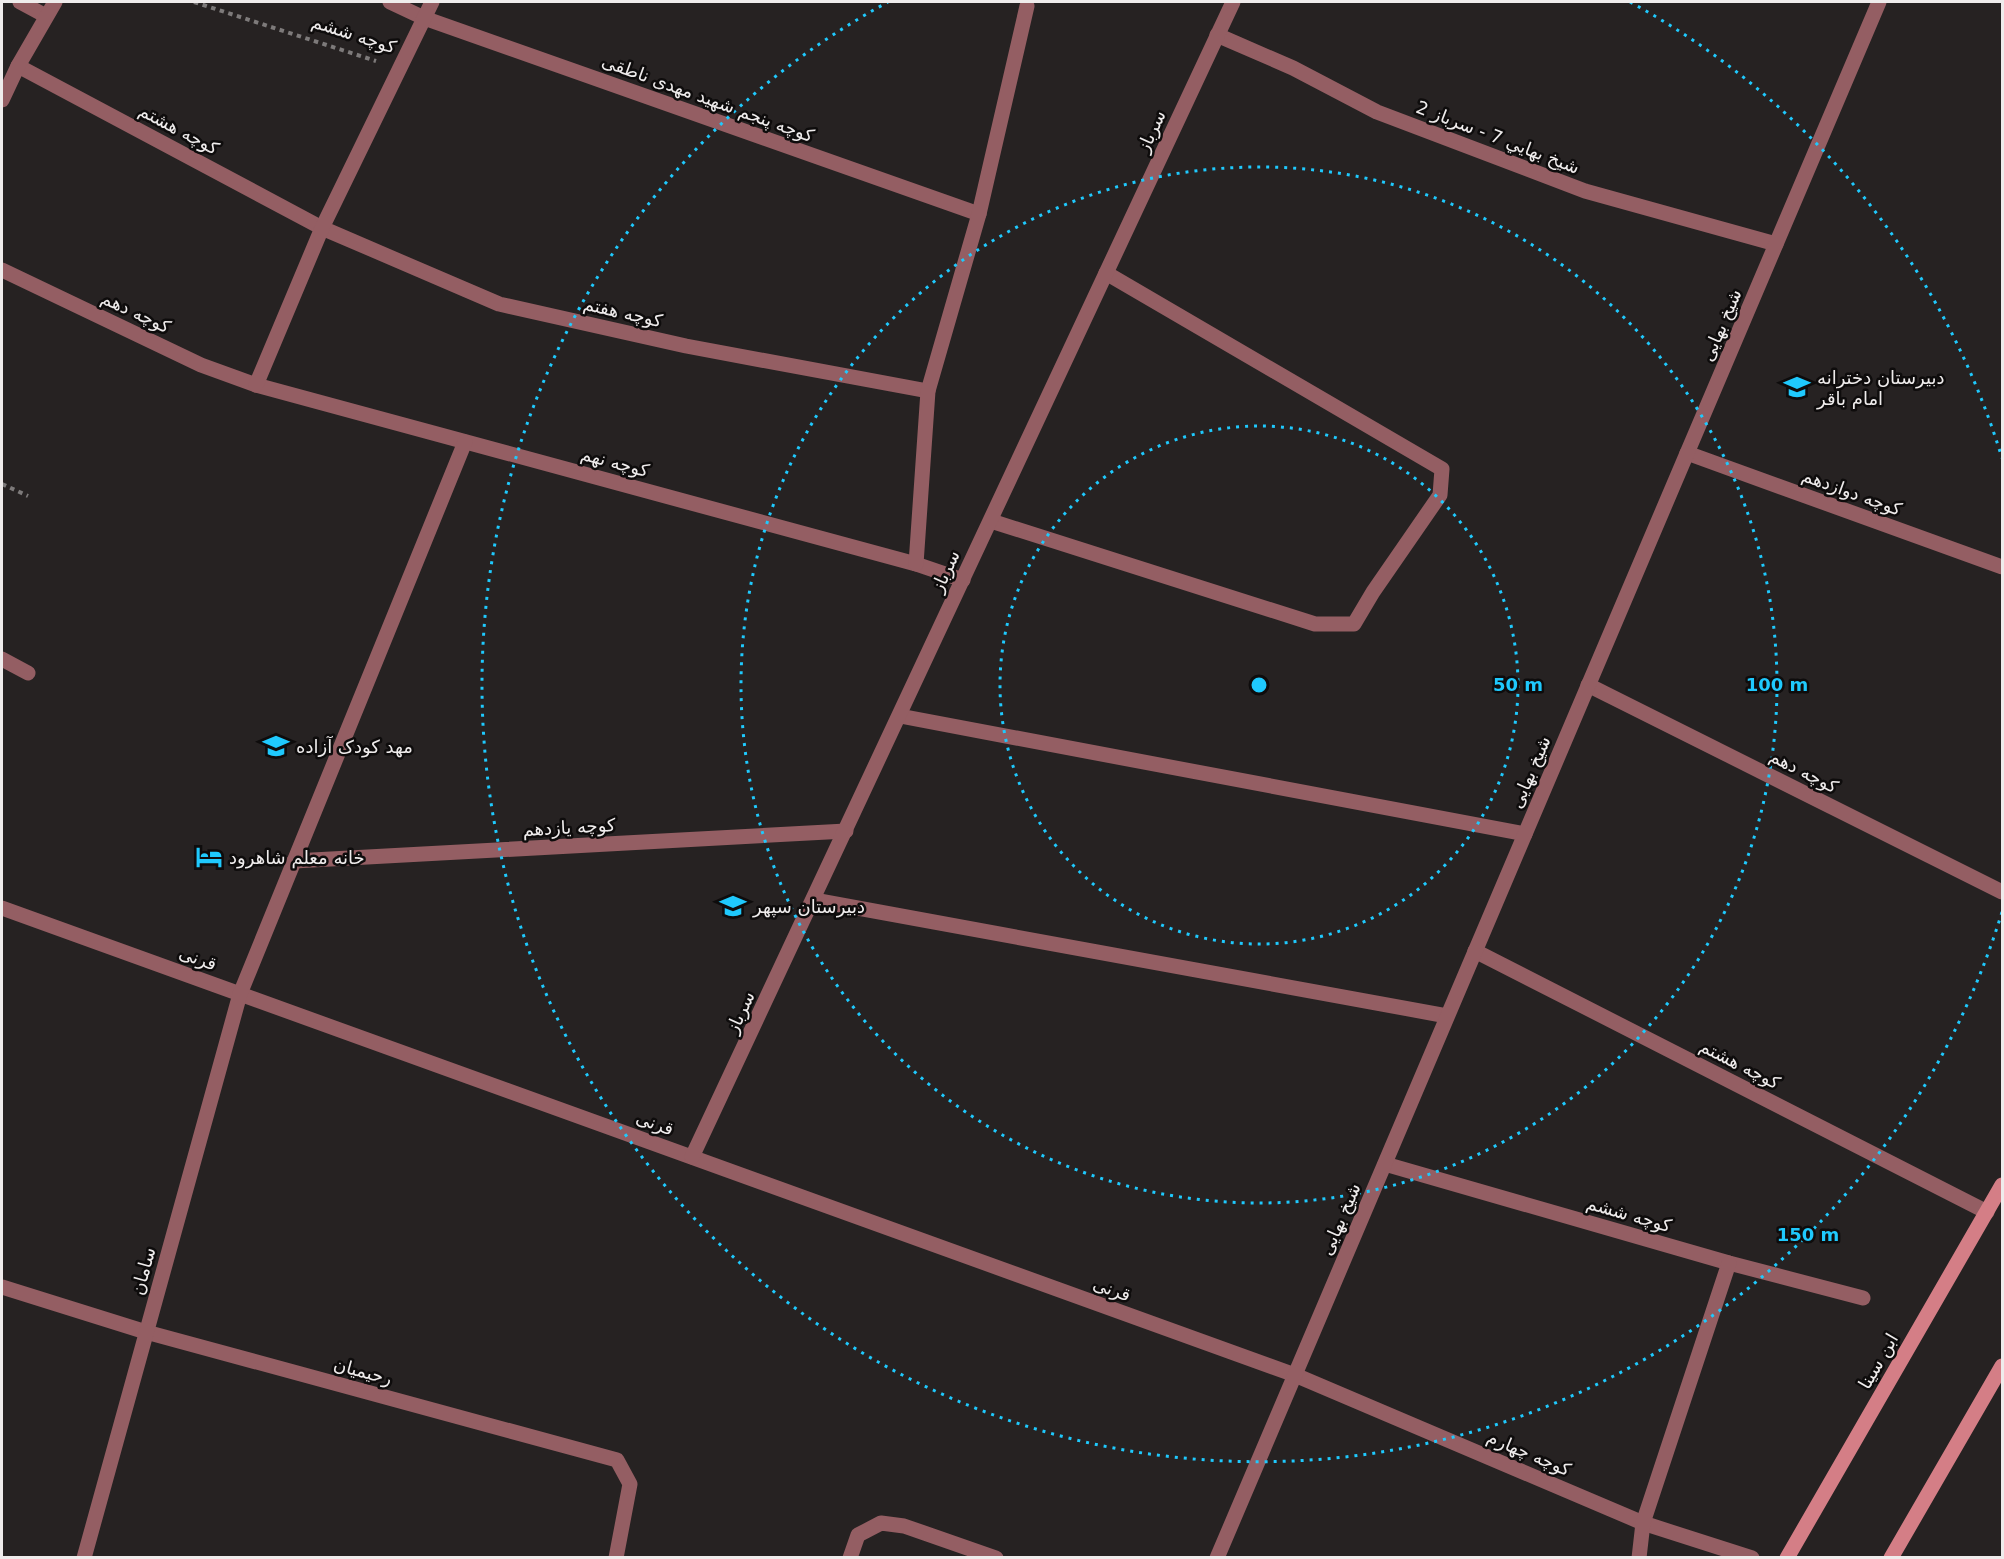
<svg xmlns="http://www.w3.org/2000/svg" width="2004" height="1559" font-family="'DejaVu Sans',Vazirmatn,sans-serif">
<rect width="100%" height="100%" fill="#262222"/>
<g fill="none" stroke-linecap="round" stroke-linejoin="round">
<!-- path -->
<g stroke="#7d7a7a" stroke-width="4" stroke-dasharray="4.5 4.5" stroke-linecap="butt">
<polyline points="194,2 376,61"/>
<polyline points="2,484 28,496"/>
</g>
<!-- street -->
<g stroke="#945e63" stroke-width="15">
<polyline points="20,2 46,16"/>
<polyline points="390,2 424,18 979,214"/>
<polyline points="1217,35 1293,68 1377,112 1585,191 1776,244"/>
<polyline points="18,66 322,228 499,304 686,346 928,391"/>
<polyline points="2,100 18,66 55,2"/>
<polyline points="2,270 201,365 256,385 916,564 963,580"/>
<polyline points="256,385 322,228 432,2"/>
<polyline points="1687,453 2002,567"/>
<polyline points="991,521 1315,624 1354,624 1373,592 1440,495 1442,469 1106,273"/>
<polyline points="916,564 928,391 979,214 1027,6"/>
<polyline points="2,659 28,673"/>
<polyline points="1588,685 2002,892"/>
<polyline points="900,716 1525,834"/>
<polyline points="294,861 846,831"/>
<polyline points="814,900 1447,1016"/>
<polyline points="2,908 1295,1375 1643,1523 1752,1558"/>
<polyline points="1475,951 1987,1212"/>
<polyline points="692,1157 1233,2"/>
<polyline points="1385,1164 1729,1263 1863,1298"/>
<polyline points="2,1287 146,1332 617,1460 630,1484 616,1558"/>
<polyline points="84,1558 240,994 465,442"/>
<polyline points="850,1558 858,1535 881,1523 904,1526 996,1558"/>
<polyline points="1217,1558 1879,2"/>
<polyline points="1639,1558 1643,1523 1729,1263"/>
</g>
<!-- secondary -->
<g stroke="#d47e86" stroke-width="15">
<polyline points="1787,1558 2002,1185"/>
<polyline points="1891,1558 2002,1366"/>
</g>
</g>
<!-- distance rings -->
<g fill="none" stroke="#1fc9fd" stroke-width="3" stroke-dasharray="3 6">
<circle cx="1259" cy="685" r="259"/>
<circle cx="1259" cy="685" r="518"/>
<path d="M2002 912A777 777 0 1 1 888 2M1630 2A777 777 0 0 1 2002 458"/>
</g>
<!-- icons -->
<defs>
<g id="school-bare" transform="scale(2.07)"><path d="M0-5L7-2L0 1L-7-2ZM-4 1L0 2.5L4 1V4Q0 6-4 4Z" fill="#1fc9fd" stroke="#0e0c0c" stroke-width="2.5" paint-order="stroke"/></g>
<g id="hotel-bare" transform="scale(2.07)"><path d="M-6-4.5h1.5V1H6V5H4.5V3h-9V5H-6ZM-4 0a1.8 1.8 0 1 1 3.6 0ZM.5 0V-2.5h3Q6-2.5 6 0Z" fill="#1fc9fd" stroke="#0e0c0c" stroke-width="2.5" paint-order="stroke"/></g>
</defs>
<g fill-rule="evenodd">
<use href="#school-bare" x="1797" y="387"/>
<use href="#school-bare" x="276" y="746"/>
<use href="#hotel-bare" x="209" y="857"/>
<use href="#school-bare" x="733" y="906"/>
</g>
<g text-anchor="middle" dominant-baseline="central" stroke-width="5" stroke-linejoin="round" paint-order="stroke">
<!-- street labels -->
<g font-size="18" fill="#efecec" stroke="#0e0c0c">
<text transform="translate(354 34) rotate(18)">کوچه ششم</text>
<text transform="translate(708 98) rotate(20)">کوچه پنجم شهید مهدی ناطقی</text>
<text transform="translate(179 129) rotate(28)">کوچه هشتم</text>
<text transform="translate(1151 131) rotate(-65)">سرباز</text>
<text transform="translate(1498 137) rotate(21)">شيخ بهايي 7 - سرباز 2</text>
<text transform="translate(136 312) rotate(25)">کوچه دهم</text>
<text transform="translate(623 312) rotate(13)">کوچه هفتم</text>
<text transform="translate(1721 325) rotate(-67)">شیخ بهایی</text>
<text transform="translate(615 462) rotate(15)">کوچه نهم</text>
<text transform="translate(1852 492) rotate(20)">کوچه دوازدهم</text>
<text transform="translate(945 571) rotate(-65)">سرباز</text>
<text transform="translate(1804 771) rotate(27)">کوچه دهم</text>
<text transform="translate(1530 772) rotate(-67)">شیخ بهایی</text>
<text transform="translate(569 827) rotate(-3)">کوچه یازدهم</text>
<text transform="translate(198 958) rotate(20)">قرنی</text>
<text transform="translate(740 1012) rotate(-65)">سرباز</text>
<text transform="translate(1740 1064) rotate(27)">کوچه هشتم</text>
<text transform="translate(655 1123) rotate(20)">قرنی</text>
<text transform="translate(1629 1214) rotate(16)">کوچه ششم</text>
<text transform="translate(1340 1219) rotate(-67)">شیخ بهایی</text>
<text transform="translate(143 1271) rotate(-75)">سامان</text>
<text transform="translate(1112 1289) rotate(20)">قرنی</text>
<text transform="translate(1878 1361) rotate(-60)">ابن سینا</text>
<text transform="translate(363 1371) rotate(15)">رحیمیان</text>
<text transform="translate(1529 1453) rotate(23)">کوچه چهارم</text>
</g>
<!-- poi labels -->
<g font-size="18" fill="#efecec" stroke="#0e0c0c" text-anchor="start">
<text x="1817" y="377">دبیرستان دخترانه<tspan x="1817" dy="21">امام باقر</tspan></text>
<text x="296" y="746">مهد کودک آزاده</text>
<text x="229" y="857">خانه معلم شاهرود</text>
<text x="753" y="906">دبیرستان سپهر</text>
</g>
</g>
<circle cx="1259" cy="685" r="9" fill="#1fc9fd" stroke="#0e0c0c" stroke-width="3"/>
<g font-size="18" text-anchor="middle" font-weight="bold" fill="#1fc9fd" stroke="#0e0c0c" stroke-width="5" stroke-linejoin="round" paint-order="stroke">
<text x="1518" y="691">50 m</text>
<text x="1777" y="691">100 m</text>
<text x="1808" y="1241">150 m</text>
</g>
<!-- border -->
<rect width="2004" height="1559" fill="none" stroke="#efecec" stroke-width="6"/>
</svg>
